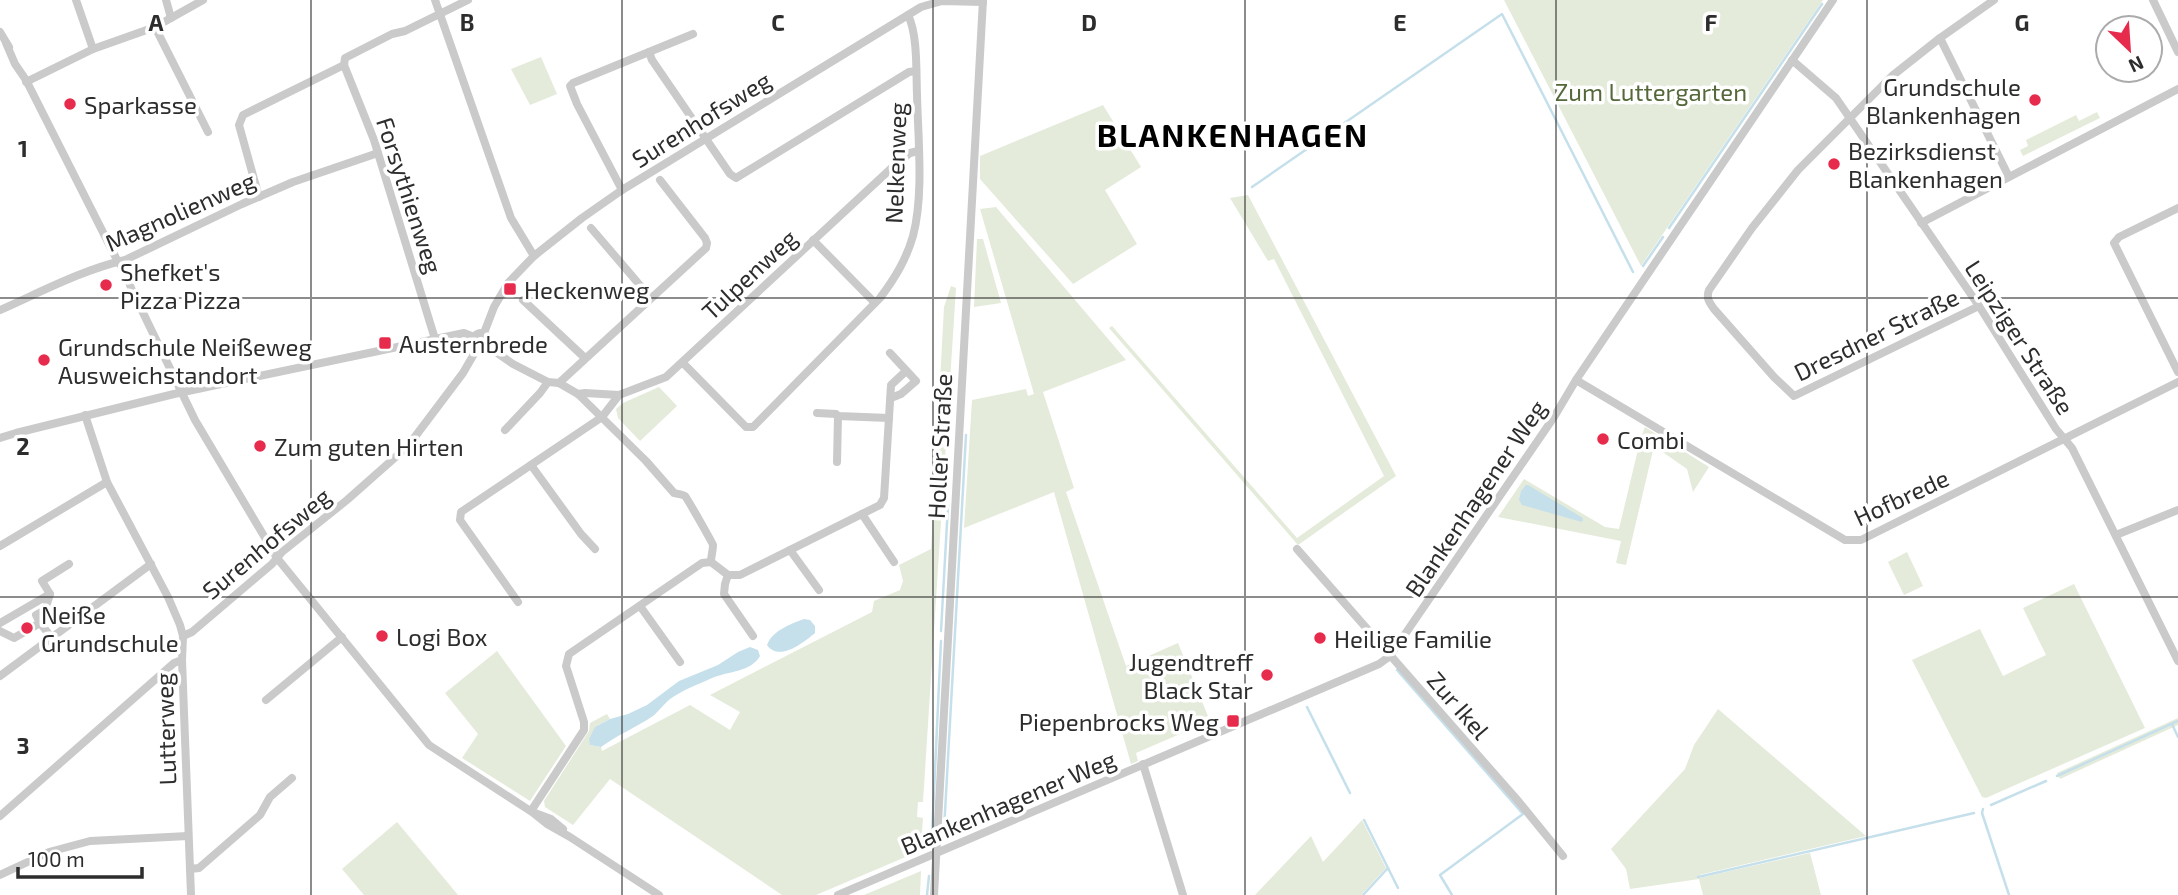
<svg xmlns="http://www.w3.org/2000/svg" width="2178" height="895" font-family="'Exo 2',sans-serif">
<rect width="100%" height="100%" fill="#fff"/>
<!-- green -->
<g fill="#e4ebda">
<polygon points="1504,0 1823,0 1641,266"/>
<polygon points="541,57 557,94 530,105 511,69"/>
<polygon points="1103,105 1141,167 1105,190 1137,244 1073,284 980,179 980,156"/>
<polygon points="2097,112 2100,118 2023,156 2020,150 2028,146 2026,140 2076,115 2079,121"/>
<polygon points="1248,195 1396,476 1298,545 1109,328 1112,326 1297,538 1384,476 1274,259 1268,261 1230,198"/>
<polygon points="996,207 1126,360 1043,392 1074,488 1066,492 1126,666 1178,643 1210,721 1136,753 1138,761 1131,764 1054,492 964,528 972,400 1026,389 1028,396 1034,394 980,209"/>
<polygon points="977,239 983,239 1001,303 974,307"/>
<polygon points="951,286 956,288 923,802 918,802 917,817 923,818 921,845 915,853 816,895 782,895 610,779 573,825 545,807 544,801 589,731 590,723 607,714 610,719 595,727 590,745 601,747 602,751 690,705 730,730 740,712 710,695 872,612 874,601 900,590 903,581 899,565 931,549 944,307"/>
<polygon points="659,387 677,406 640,441 618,418 616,409 623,403"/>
<polygon points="1645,427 1709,467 1693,492 1687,469 1654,446 1626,565 1616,563 1621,541 1498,517 1524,479 1605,527 1619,529 1641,437"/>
<polygon points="1907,552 1923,586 1904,595 1888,562"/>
<polygon points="2074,584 2145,728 1986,798 1982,797 1912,660 1980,629 2003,676 2046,655 2023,608"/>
<polygon points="497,651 566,746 530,801 462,758 478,734 445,693"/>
<polygon points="1718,709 1866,836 1699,875 1699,878 1810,853 1821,895 1703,895 1699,879 1630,889 1626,869 1611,849 1685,769 1694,745"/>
<polygon points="2178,718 2178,725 2060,779 2057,773"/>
<polygon points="1362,820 1386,868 1361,895 1255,895 1311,836 1323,862"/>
<polygon points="397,822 458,895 364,895 342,869"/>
<polygon points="921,871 920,895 864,895"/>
</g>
<!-- water -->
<g fill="#c5e0eb">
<polygon points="1526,485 1528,485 1583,518 1582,522 1522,505 1519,500 1521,491"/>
<path d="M804,619L810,620L815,626V633C803,643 779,662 767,645C772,631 790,624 804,619Z"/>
<path d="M750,647L758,650L760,656C751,672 729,671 712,678C699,684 685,689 673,697C665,702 660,710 653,716C637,727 617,735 601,747L590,745L589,739L595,727L610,719L628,714L647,705L679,681L718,665L738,652Z"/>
</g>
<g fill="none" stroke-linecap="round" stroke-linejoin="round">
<!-- stream -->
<g stroke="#c5e0eb" stroke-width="2.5">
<polyline points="1252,187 1502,14 1633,272"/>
<polyline points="1669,228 1822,4"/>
<polyline points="1643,266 1663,237"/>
<polyline points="941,631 948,505"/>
<polyline points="1397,670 1523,814 1440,875 1452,895"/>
<polyline points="1307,707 1350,793"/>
<polyline points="2172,724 2178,737"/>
<polyline points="2057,776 2178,721"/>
<polyline points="1991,805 2046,781"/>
<polyline points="1983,809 1982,813 2009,895"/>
<polyline points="1364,820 1398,888"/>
<polyline points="944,830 966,435"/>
<polyline points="932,835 941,641"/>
<polyline points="1698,877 1974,813"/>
<polyline points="927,895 929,876"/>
<polyline points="1363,895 1388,868"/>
</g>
<!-- minor -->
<g stroke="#cacaca" stroke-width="8">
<polyline points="76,0 93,49"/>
<polyline points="166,0 171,18"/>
<polyline points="435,0 511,218 534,256"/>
<polyline points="2153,0 2178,52"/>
<polyline points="155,27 208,132"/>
<polyline points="0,32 9,47"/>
<polyline points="1940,38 2009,177"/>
<polyline points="6,43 15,64 26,80 118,262 125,270 131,288 195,420 277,558 429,745 532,812 547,824 570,837 659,895"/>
<polyline points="649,52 652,60 730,174 736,178 909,72 916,71"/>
<polyline points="1792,60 1836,98 1979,306 2056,429 2072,448 2178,661"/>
<polyline points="344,65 374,140 435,339"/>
<polyline points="26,82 93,49 155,27 203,0"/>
<polyline points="622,190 577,104 570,86 573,83 693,34"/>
<polyline points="259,197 239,125 243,115 344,65 345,58 392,34 405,31 468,0"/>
<polyline points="2178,208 2119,237 2114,243 2178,372"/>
<polyline points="1921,223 2178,89"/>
<polyline points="591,228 650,297"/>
<polyline points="813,240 875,303"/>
<polyline points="523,300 585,358"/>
<path d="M1979,306L1794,396L1774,377L1714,309C1709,302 1706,298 1709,290L1752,228L1798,170L1892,76L1940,38L1994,0"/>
<path d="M0,310C41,292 82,270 125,260L242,204L293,182L378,153"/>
<polyline points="484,333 494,307 508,283 534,256 582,218 622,190 921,7 942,1 983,2"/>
<circle cx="481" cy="341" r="8"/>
<path d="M487,346L513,364L548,382L559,383L578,394L646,461L674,493C677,494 682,494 685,496C687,498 712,542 713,545C713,550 711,557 711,562L728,575H740L880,505L884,498L891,385L906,371"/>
<polyline points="890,353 916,381 901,394 891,398"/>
<path d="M683,363L746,427H753L880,298C895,278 906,260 913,236C924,195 918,138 917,95C916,73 918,35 908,15"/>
<polyline points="1576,380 1845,540 1861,540 2178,382"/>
<polyline points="559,383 706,248 707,243 705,238 660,180"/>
<polyline points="578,394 585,393 619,395"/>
<polyline points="817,413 836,414 838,416 889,418"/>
<polyline points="85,415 107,482 168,597 180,625 183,636 182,660 191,895"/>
<polyline points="505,430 540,393 548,382"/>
<polyline points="0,438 16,433 174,394 464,333 474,337"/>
<polyline points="837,462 838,416"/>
<polyline points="531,465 581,534 595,549"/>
<polyline points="862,514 894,562"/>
<polyline points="2116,535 2178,510"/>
<polyline points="0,546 107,482"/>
<polyline points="1297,549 1519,802 1563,856"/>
<polyline points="790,550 819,590"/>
<polyline points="728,575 725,584 724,594 753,636"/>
<polyline points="518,602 460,520 461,512 602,417 619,395 666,377 897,163 910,153 918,151"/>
<polyline points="640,606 680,662"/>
<polyline points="0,623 50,594"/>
<polyline points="40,623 36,615 45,610 50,594 42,581 69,564"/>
<polyline points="0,631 14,638 40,623 52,638"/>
<polyline points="183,636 192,632 272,564 282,552 347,500 408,446 463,373 478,347"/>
<polyline points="0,676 151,564"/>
<polyline points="266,700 342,637"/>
<polyline points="1143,764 1183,895"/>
<polyline points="531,811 584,730 584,722 566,666 569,654 702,563 711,562"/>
<polyline points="535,813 551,819 563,829"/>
<polyline points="0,816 174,663 182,660"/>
<polyline points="190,869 199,868 260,815 270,797 292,778"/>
<polyline points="0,875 49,852 90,841 188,836"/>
<polyline points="838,895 1379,664 1390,656 1554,417 1576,380 1833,0"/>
<polyline points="934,895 983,0"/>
</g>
</g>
<!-- grid -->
<path fill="none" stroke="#2d2d2d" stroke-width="2" stroke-opacity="0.55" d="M311,0V895M622,0V895M933,0V895M1245,0V895M1556,0V895M1867,0V895M0,298H2178M0,597H2178"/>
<!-- markers -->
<g fill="#e72b4c" stroke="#fff" stroke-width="2.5">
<circle cx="2035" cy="100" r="7"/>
<circle cx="70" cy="104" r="7"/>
<circle cx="1834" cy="164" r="7"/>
<circle cx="106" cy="285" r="7"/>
<rect x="503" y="282" width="14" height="14" rx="3.5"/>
<rect x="378" y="336" width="14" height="14" rx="3.5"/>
<circle cx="44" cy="360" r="7"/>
<circle cx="1603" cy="439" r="7"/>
<circle cx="260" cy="446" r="7"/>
<circle cx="27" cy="628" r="7"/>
<circle cx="382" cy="636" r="7"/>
<circle cx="1320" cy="638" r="7"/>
<circle cx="1267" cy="675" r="7"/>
<rect x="1226" y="714" width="14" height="14" rx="3.5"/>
</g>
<g text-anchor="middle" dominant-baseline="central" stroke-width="7" stroke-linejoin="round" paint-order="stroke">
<!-- poi labels -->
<g font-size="24" fill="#2d2d2d" stroke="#fff" text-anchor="start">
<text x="2021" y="86" text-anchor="end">Grundschule<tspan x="2021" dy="28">Blankenhagen</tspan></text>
<text x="84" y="104">Sparkasse</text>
<text x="1848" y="150">Bezirksdienst<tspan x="1848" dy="28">Blankenhagen</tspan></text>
<text x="120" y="271">Shefket's<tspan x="120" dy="28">Pizza Pizza</tspan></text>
<text x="524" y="289">Heckenweg</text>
<text x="399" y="343">Austernbrede</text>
<text x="58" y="346">Grundschule Neißeweg<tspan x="58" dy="28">Ausweichstandort</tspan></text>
<text x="1617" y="439">Combi</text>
<text x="274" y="446">Zum guten Hirten</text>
<text x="41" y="614">Neiße<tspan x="41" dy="28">Grundschule</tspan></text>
<text x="396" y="636">Logi Box</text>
<text x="1334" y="638">Heilige Familie</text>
<text x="1253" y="661" text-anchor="end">Jugendtreff<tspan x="1253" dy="28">Black Star</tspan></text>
<text x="1219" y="721" text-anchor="end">Piepenbrocks Weg</text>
</g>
<!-- park labels -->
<g font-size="24" fill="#54683a" stroke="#fff">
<text x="1651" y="91">Zum Luttergarten</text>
</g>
<!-- street labels -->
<g font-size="24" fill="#2d2d2d" stroke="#fff">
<text transform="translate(701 119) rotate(-32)">Surenhofsweg</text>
<text transform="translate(895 163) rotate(-88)">Nelkenweg</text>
<text transform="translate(410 195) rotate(72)">Forsythienweg</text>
<text transform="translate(180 211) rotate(-24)">Magnolienweg</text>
<text transform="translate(749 274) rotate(-43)">Tulpenweg</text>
<text transform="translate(1876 334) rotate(-26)">Dresdner Straße</text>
<text transform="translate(2020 337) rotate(57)">Leipziger Straße</text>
<text transform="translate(939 446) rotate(-87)">Holler Straße</text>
<text transform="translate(1901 497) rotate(-25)">Hofbrede</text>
<text transform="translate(1475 498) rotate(-56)">Blankenhagener Weg</text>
<text transform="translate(266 543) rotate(-40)">Surenhofsweg</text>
<text transform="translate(1459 705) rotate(49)">Zur Ikel</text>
<text transform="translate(165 729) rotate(-92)">Lutterweg</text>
<text transform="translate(1008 802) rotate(-23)">Blankenhagener Weg</text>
</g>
<!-- district labels -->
<g font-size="32" font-weight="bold" letter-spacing="2" fill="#000" stroke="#fff">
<text x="1233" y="134">BLANKENHAGEN</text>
</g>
</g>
<g font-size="23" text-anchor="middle" font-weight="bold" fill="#2d2d2d" stroke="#fff" stroke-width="7" stroke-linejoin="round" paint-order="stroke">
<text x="156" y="31">A</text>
<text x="467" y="31">B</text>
<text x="778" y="31">C</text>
<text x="1089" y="31">D</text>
<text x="1400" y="31">E</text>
<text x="1711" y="31">F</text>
<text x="2022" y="31">G</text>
<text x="23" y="157">1</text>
<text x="23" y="455">2</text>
<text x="23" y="754">3</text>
</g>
<!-- north arrow -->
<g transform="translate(2129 49) rotate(155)"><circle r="33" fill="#ffffff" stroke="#ababab" stroke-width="2"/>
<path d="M0-5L12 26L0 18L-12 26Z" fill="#e72b4c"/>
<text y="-10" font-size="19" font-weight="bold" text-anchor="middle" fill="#2d2d2d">N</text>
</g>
<!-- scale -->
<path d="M18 867v10h124v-10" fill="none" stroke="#2d2d2d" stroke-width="3.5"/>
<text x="28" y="867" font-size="21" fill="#2d2d2d" stroke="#ffffff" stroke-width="5" paint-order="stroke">100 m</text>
</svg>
